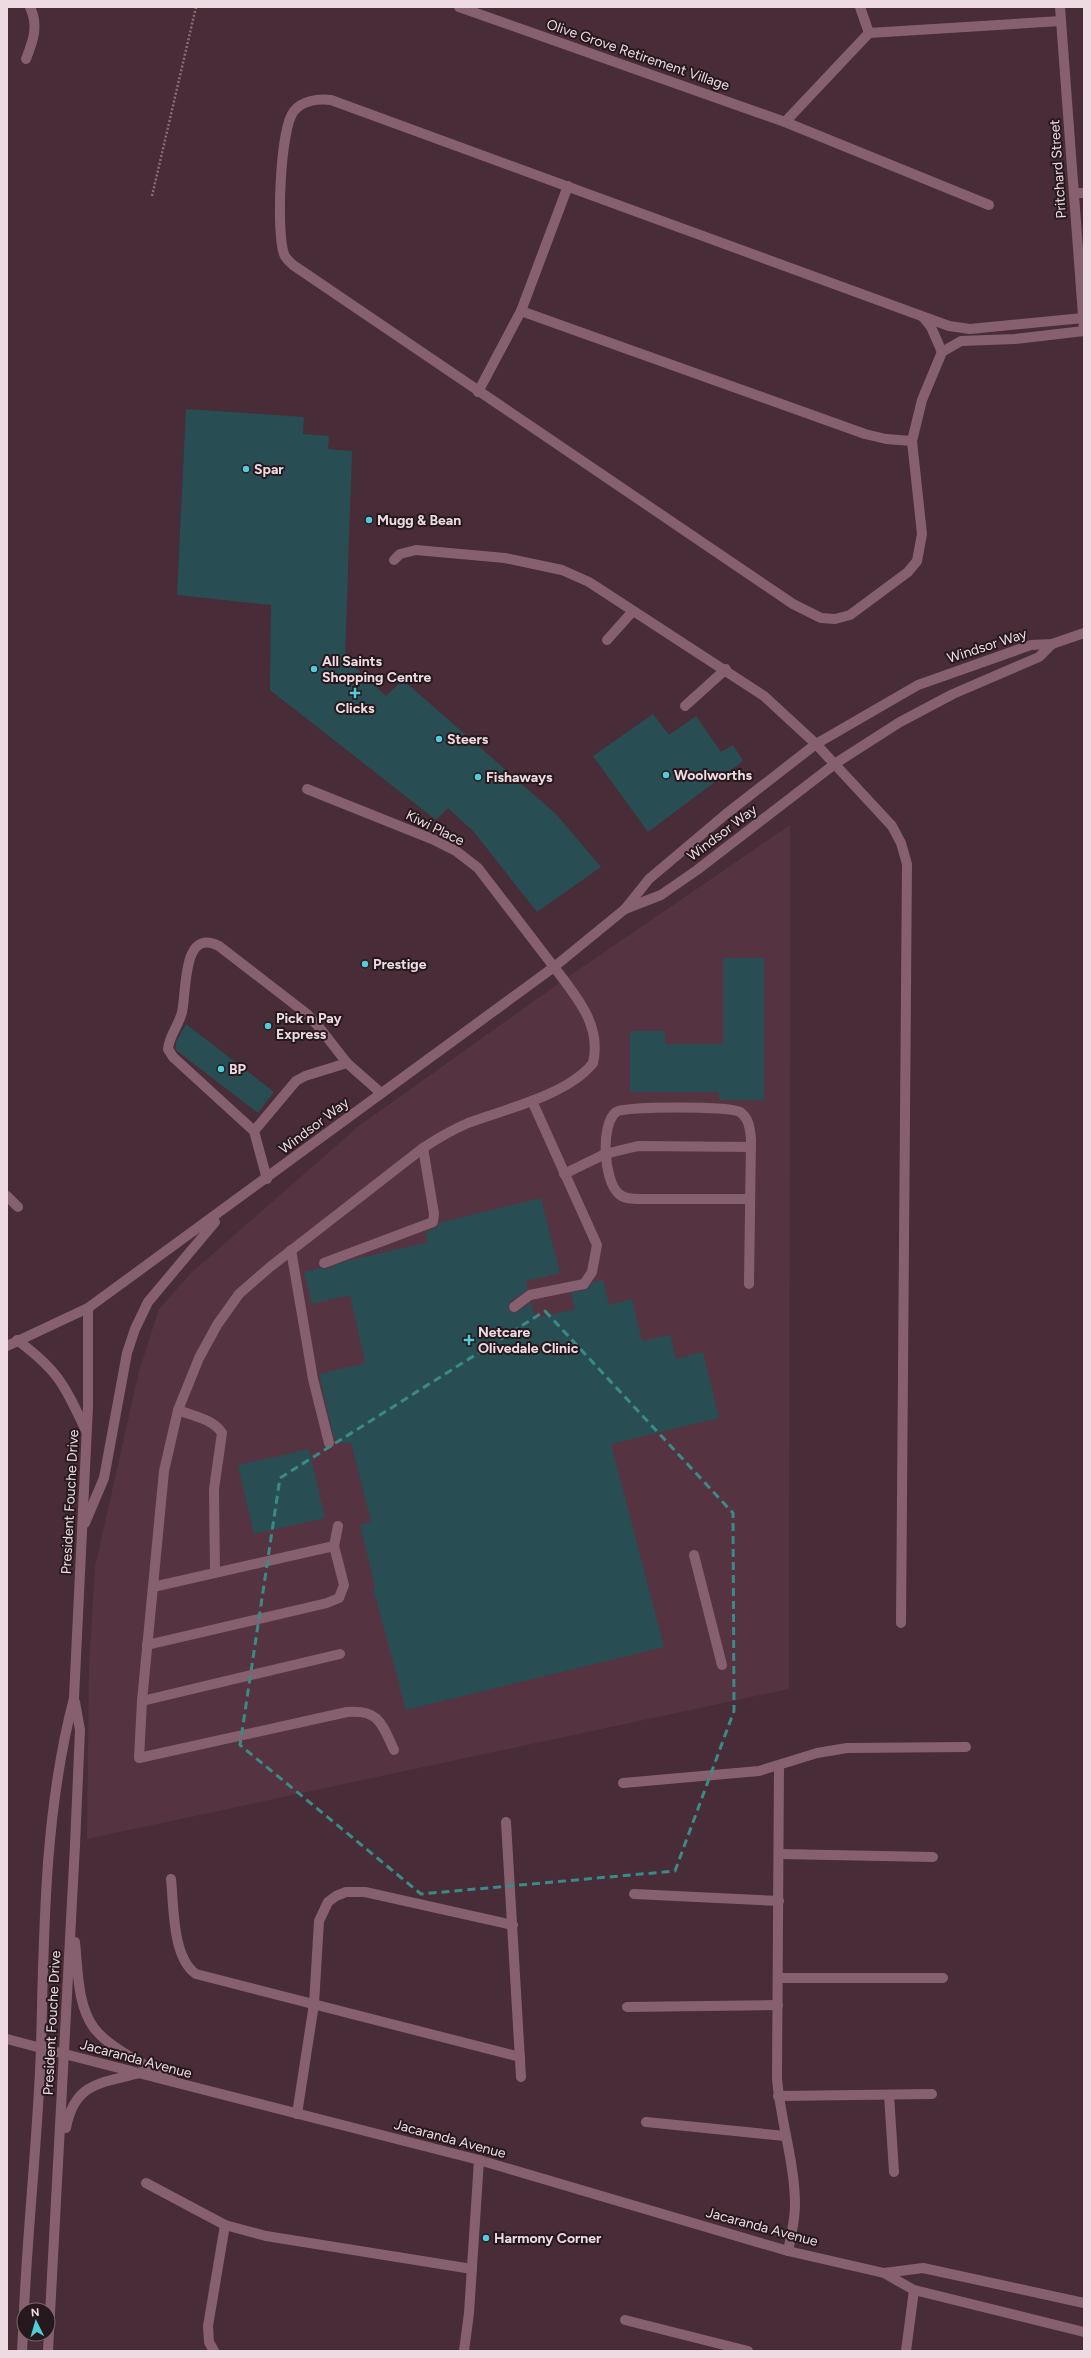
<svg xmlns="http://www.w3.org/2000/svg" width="1091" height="2358" font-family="Figtree,sans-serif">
<rect width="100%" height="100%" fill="#482c37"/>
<!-- built -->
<polygon fill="#563341" points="790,825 789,1689 87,1839 89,1667 95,1567 139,1371 159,1309 191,1273 360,1125 552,988"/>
<!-- building -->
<g fill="#284e53">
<polygon points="186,409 304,417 303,434 329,436 328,449 352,451 345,658 386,696 403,680 556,814 601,867 537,912 474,832 448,808 436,820 270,690 271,605 177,595"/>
<polygon points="653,714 669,735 696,716 721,752 733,745 743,761 648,832 593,756"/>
<polygon points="723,958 764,958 764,1100 719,1100 719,1092 630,1092 630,1031 665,1031 665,1044 723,1044"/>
<polygon points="186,1024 274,1092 258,1113 176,1050 176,1042"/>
<polygon points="541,1198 560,1273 526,1281 528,1289 510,1302 508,1307 509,1311 518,1312 531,1302 535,1318 575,1309 571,1293 585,1290 593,1282 603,1280 609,1305 632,1299 642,1341 670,1335 676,1359 703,1352 719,1418 611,1444 664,1647 406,1710 373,1588 375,1587 360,1525 371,1522 351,1443 343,1443 334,1438 319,1374 365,1363 350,1295 312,1304 304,1272 320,1268 326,1269 347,1261 428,1242 425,1232 436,1228 439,1223"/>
<polygon points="309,1449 325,1518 254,1534 238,1465"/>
</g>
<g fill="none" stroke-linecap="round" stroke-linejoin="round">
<!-- path -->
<polyline stroke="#866e77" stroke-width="2.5" stroke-dasharray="2 2" stroke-linecap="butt" points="152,196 196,7"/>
<!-- service -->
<g stroke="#87606f" stroke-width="10">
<polyline points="1074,193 1084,193"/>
<polyline points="394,560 400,554 416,550 505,558 562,570 589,582 764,696 816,744"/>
<polyline points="607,640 633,611"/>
<polyline points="685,706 726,669"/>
<polyline points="254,1131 296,1081 305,1076 347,1063"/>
<polyline points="564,1174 605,1154 638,1146 751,1147"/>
<path d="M267,1179L254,1131L173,1057L168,1049C169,1036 179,1025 182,1012C187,990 182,927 219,946L307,1014L319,1027L347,1063L381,1093"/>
<polyline points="291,1250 313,1379 329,1443"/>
<polyline points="324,1263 433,1222 434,1214 423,1148"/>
<path d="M749,1284L751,1139C750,1129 749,1118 740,1112C730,1106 624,1106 616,1112C600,1125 604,1180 618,1193C623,1199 634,1199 641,1199H750"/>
<polyline points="514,1307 530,1295 584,1284 592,1272 597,1245 532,1101"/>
<path d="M178,1410C193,1416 213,1419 222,1433L214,1489L215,1573"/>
<polyline points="694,1555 722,1665"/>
<polyline points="153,1587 334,1546"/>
<polyline points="147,1645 327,1603 339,1598 344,1585 334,1546 338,1526"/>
<polyline points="142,1701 340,1654"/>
<path d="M394,1750C382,1724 379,1709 347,1712L139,1758L142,1701L164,1471L178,1410L199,1358L217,1325L239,1294L270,1267L423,1148C438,1138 452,1130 468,1123C505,1109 568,1095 593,1063C602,1025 576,996 554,967"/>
</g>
<!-- minor -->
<g stroke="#87606f" stroke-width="10">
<polyline points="459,7 785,122 869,33 1061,21"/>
<polyline points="860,7 869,33"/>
<path d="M26,59C33,41 39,26 30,7"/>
<polyline points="785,122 989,205"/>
<polyline points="521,311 865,434 886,439 912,441"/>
<polyline points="923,317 931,327 942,352"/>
<path d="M1083,318L970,329L949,326L331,100C318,98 302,101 294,111C280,128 276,232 284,254C285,258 290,262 293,265L793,604L821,618L835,619L850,615L908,572L917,561L922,534L912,441L922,400L942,352L961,341L1015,339L1084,331"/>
<polyline points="478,392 521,311 568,186"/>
<polyline points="816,744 892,826 901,843 907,864 901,1623"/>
<polyline points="307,789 432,839 456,851 478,868 554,967"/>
<polyline points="7,1196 18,1207"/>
<path d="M779,1766L777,2078C780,2120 795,2162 795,2205C795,2221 791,2236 788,2251"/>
<polyline points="623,1783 759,1771 817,1753 847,1748 966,1747"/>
<polyline points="506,1822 521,2077"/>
<polyline points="779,1854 933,1857"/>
<path d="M171,1879C174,1907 172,1957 196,1974L520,2057"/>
<polyline points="634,1894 779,1901"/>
<polyline points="778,1978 943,1978"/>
<polyline points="627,2007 778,2005"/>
<polyline points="7,2039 41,2048"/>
<polyline points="889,2095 894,2172"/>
<polyline points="778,2096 932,2094"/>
<polyline points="297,2114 314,2004 319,1921 328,1902 336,1896 346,1892 365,1892 513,1925"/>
<polyline points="646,2122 785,2136"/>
<polyline points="146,2183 225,2225 266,2236 472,2269"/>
<polyline points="625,2320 748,2351"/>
<polyline points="214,2351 209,2342 208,2326 225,2225"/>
<polyline points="464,2351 469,2313 479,2160"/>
<polyline points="906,2351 914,2290"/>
</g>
<!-- tertiary -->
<g stroke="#87606f" stroke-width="10">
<polyline points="1060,7 1084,329"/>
<polyline points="625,909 661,895 697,870 836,763 900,722 953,694 1039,657 1052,644"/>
<path d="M17,1340C59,1371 65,1386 86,1431"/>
<polyline points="7,1346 88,1308 554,967 625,909 649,879 726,814 816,744 918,685 1031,645 1052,644 1084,633"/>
<polyline points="85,1523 104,1478 127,1353 135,1329 148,1302 215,1222"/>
<path d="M75,1942C78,1969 77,2005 94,2028C110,2049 148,2066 171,2079"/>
<polyline points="41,2048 479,2160 788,2251 884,2273 914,2290 1084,2332"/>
<path d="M66,2128C74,2085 98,2083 136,2074"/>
<polyline points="884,2273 923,2268 1084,2303"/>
<path d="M24,2310C28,2223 38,2135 41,2048C44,1931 44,1812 74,1698L88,1406V1308"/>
<polyline points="22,2351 24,2315"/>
<polyline points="48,2351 75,1845 80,1730 75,1702"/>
</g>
</g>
<!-- marked area -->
<path fill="none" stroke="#3c8a85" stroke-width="3" stroke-dasharray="8 5" stroke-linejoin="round" d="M545,1311L733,1513L734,1711L675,1871L421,1894L240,1745L280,1478Z"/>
<!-- markers -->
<g fill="#53cbda" stroke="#26191e" stroke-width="1.5">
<circle cx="246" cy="469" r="4"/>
<circle cx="369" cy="520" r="4"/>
<circle cx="314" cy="669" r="4"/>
<path d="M353 687h4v4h4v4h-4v4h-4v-4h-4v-4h4z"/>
<circle cx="439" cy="739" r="4"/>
<circle cx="666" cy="775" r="4"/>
<circle cx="478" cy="777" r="4"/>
<circle cx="365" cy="964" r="4"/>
<circle cx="268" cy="1026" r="4"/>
<circle cx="221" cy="1069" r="4"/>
<path d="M467 1334h4v4h4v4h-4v4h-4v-4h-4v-4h4z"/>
<circle cx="486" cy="2238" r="4"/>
</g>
<g text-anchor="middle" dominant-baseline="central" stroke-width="4" stroke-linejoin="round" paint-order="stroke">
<!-- street labels -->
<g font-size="14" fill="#eedbe2" stroke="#26191e">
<text transform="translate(638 55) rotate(19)">Olive Grove Retirement Village</text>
<text transform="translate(1058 169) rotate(-94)">Pritchard Street</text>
<text transform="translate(987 646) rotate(-18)">Windsor Way</text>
<text transform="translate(435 828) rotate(26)">Kiwi Place</text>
<text transform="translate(722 833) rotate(-37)">Windsor Way</text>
<text transform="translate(314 1126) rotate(-37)">Windsor Way</text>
<text transform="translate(70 1502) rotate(-87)">President Fouche Drive</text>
<text transform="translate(52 2023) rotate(-87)">President Fouche Drive</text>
<text transform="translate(136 2059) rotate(15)">Jacaranda Avenue</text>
<text transform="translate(450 2139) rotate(15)">Jacaranda Avenue</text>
<text transform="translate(762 2227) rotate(15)">Jacaranda Avenue</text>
</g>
<!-- poi labels -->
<g font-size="14" font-weight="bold" fill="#eedbe2" stroke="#26191e" text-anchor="start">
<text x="254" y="469">Spar</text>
<text x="377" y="520">Mugg &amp; Bean</text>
<text x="322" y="661">All Saints<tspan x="322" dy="16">Shopping Centre</tspan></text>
<text x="355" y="708" text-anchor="middle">Clicks</text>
<text x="447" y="739">Steers</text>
<text x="674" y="775">Woolworths</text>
<text x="486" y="777">Fishaways</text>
<text x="373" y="964">Prestige</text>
<text x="276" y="1018">Pick n Pay<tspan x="276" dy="16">Express</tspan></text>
<text x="229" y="1069">BP</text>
<text x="478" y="1332">Netcare<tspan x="478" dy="16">Olivedale Clinic</tspan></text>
<text x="494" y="2238">Harmony Corner</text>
</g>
</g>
<!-- border -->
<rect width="1091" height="2358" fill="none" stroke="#eedbe2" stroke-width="16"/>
<!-- north arrow -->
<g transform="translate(36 2322) rotate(355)"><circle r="19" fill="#26191e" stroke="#76676c"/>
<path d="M0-3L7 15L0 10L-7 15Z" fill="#53cbda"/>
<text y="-6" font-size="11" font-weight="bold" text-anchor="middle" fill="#eedbe2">N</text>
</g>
</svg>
